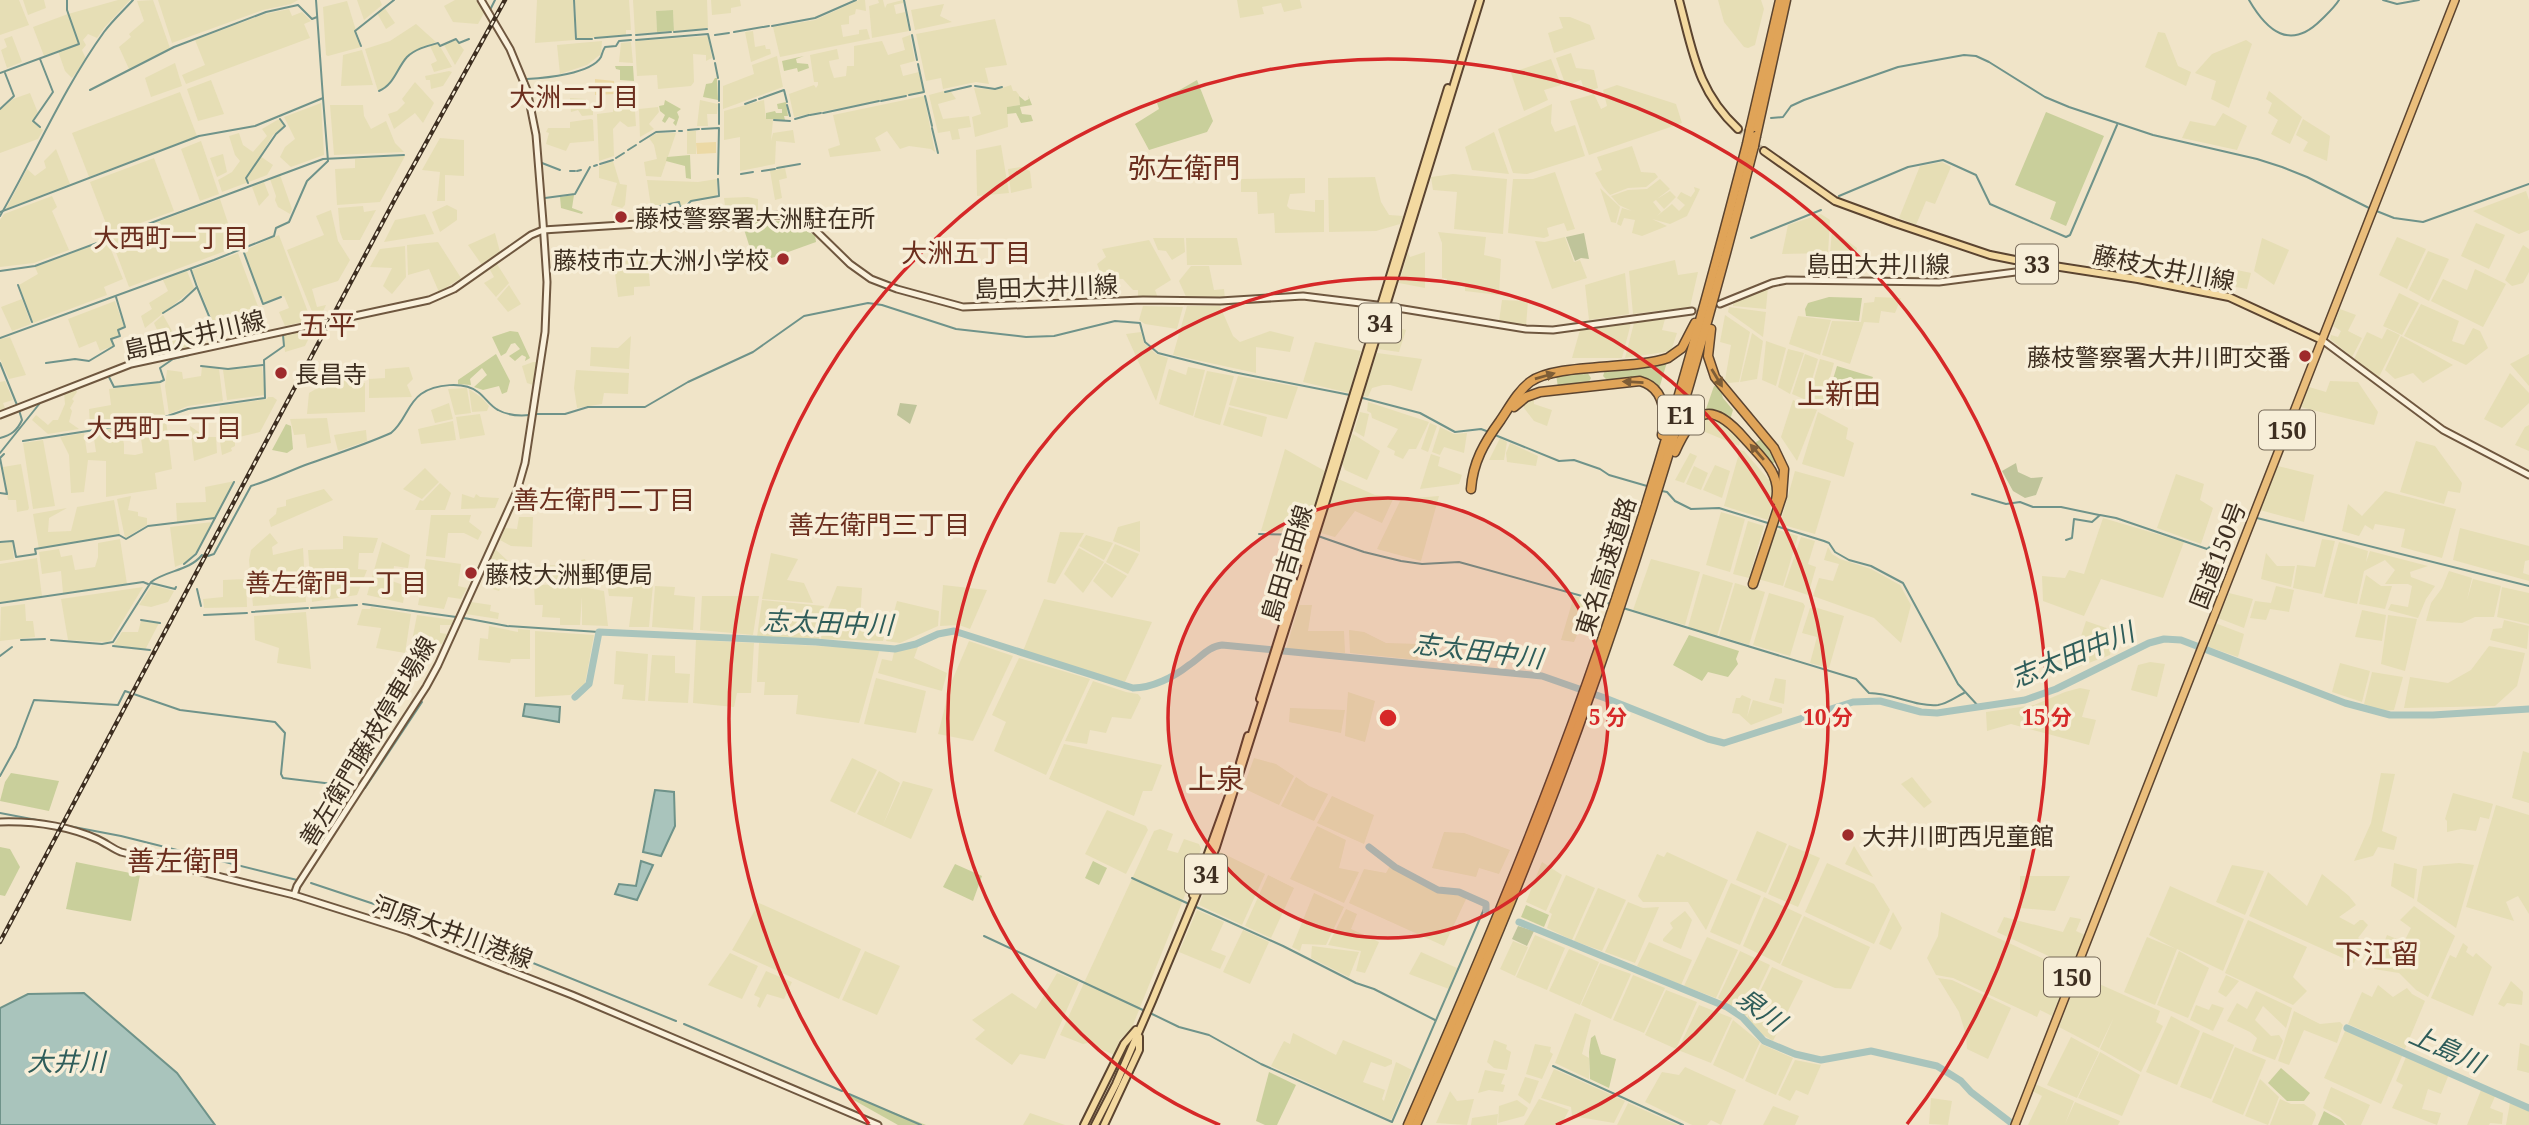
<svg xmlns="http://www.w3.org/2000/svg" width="2529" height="1125" font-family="'Noto Serif','Noto Sans JP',serif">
<rect width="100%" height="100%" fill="#f0e4c8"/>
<!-- farmland -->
<g fill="#e6deb5">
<polygon points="0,0 19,0 29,25 0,35"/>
<polygon points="23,0 44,0 46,8 28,15"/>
<polygon points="118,0 130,0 104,28 97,38 88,34 83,40 86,45 82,50 86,59 72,78 65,71 58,51 44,56 33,27 68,14"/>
<polygon points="153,0 170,48 129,69 119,47 131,37 129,34 144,21 137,1"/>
<polygon points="158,0 298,0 291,4 263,10 172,43"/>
<polygon points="357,0 380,0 382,5 364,20"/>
<polygon points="455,0 476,0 484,13 478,24 453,22 444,6"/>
<polygon points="537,0 573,0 575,40 535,43"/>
<polygon points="575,0 629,0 631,30 626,30 626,35 577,39"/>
<polygon points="633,0 707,0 708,28 674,31 673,10 656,11 657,32 635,34"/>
<polygon points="711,0 740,0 741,6 731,8 731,13 712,15"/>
<polygon points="859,0 865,0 866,11 856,9 855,14 849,16 849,24 841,25 843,37 859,34 859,30 867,29 870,39 780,57 773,27 815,20"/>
<polygon points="878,0 883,0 885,8 887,4 903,0 903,3 894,5 896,14 905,12 909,31 872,38 869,6 879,3"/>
<polygon points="1237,0 1300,0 1302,8 1284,12 1281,3 1262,7 1264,14 1240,18"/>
<polygon points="1718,0 1761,0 1764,9 1755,45 1748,48 1744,47 1724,22"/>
<polygon points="347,1 361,47 328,56 326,55 323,7"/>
<polygon points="944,4 940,16 952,22 915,30 911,10"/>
<polygon points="384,7 395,23 386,29 377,13"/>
<polygon points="289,9 292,16 302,12 311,21 304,24 310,38 186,84 182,75 205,65 195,40 265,14"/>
<polygon points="1559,17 1570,17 1590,25 1595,39 1554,53 1548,33 1563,28"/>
<polygon points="995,19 1007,65 985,68 989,84 976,82 943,89 941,78 926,81 916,34"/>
<polygon points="416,24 436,42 420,48 407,57 387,87 378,91 365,49 390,41"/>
<polygon points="753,31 755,47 765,45 766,49 770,49 771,54 751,62 745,32"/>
<polygon points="2158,32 2165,33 2178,66 2191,72 2186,86 2145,67"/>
<polygon points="910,35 915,61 900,65 903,76 919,72 924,92 794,117 789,94 814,85 816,88 818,85 818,82 814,82 810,55 837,49 839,59 829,61 830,66 834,78 846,76 847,66 854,66 854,46 882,41 888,55 905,50 902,38"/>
<polygon points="12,36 22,62 7,68 1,50 7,47 4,39"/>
<polygon points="708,36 712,58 706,61 706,55 693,54 694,82 691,86 658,89 657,75 637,76 635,41"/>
<polygon points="456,40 464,50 455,65 444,45"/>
<polygon points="2246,40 2252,44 2229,108 2211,99 2216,81 2195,73 2212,54"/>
<polygon points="602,41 601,54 587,65 560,74 557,45"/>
<polygon points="631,42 633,63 619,62 621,43"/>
<polygon points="438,43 452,67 434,72 431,64 437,61 430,46"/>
<polygon points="362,50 373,85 341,86 343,55"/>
<polygon points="1571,53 1576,68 1594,70 1598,88 1585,92 1581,80 1566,86 1556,58"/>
<polygon points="777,56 783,87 723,109 723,86 754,74 752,65"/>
<polygon points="1551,59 1561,85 1544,90 1548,100 1524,111 1511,73"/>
<polygon points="175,63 182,86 151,97 145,78"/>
<polygon points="449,71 452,72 443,86 431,89 430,80 426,80 425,76"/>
<polygon points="211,80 224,114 198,121 187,89"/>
<polygon points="415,82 434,103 423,123 415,113 394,129 388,114 397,111 405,103 402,99"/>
<polygon points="1011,85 1013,91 1016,91 1019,95 1020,105 1007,107 1008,127 975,137 972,117 981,114 974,88 996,90"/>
<polygon points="1617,85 1676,104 1682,123 1589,155 1570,101 1594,94 1601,109 1607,106 1603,90"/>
<polygon points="944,91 951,92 956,99 938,104 943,119 969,116 971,127 958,129 960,139 952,140 950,131 938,133 929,95"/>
<polygon points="2269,91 2302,117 2290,144 2271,134 2278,120 2268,113 2272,103 2266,99"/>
<polygon points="180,92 197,136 89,177 72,133"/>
<polygon points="30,93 38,113 33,121 43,130 38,139 0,153 0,110 13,99"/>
<polygon points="634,96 636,126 628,127 620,121 613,129 614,156 599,161 597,114 613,112 614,97"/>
<polygon points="924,96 935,152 931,149 909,146 900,149 887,131 875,138 881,151 830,157 828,149 840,145 833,115"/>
<polygon points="570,98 586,99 585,109 593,109 593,115 582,116 578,110 571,112"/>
<polygon points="700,100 718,104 717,114 707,114 708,126 697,126"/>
<polygon points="764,100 766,119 773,120 771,141 773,133 793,130 795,143 776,141 775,164 740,171 740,137 724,140 724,111"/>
<polygon points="321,103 324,155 291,167 280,157 285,147 295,139 284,117"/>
<polygon points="1552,104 1551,123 1555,132 1575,125 1585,156 1527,174 1513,173 1498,129"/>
<polygon points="330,105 363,105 364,116 371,129 386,121 395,143 404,152 334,155"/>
<polygon points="658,107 659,112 649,124 654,129 640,137 639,109"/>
<polygon points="2223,113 2247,126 2237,150 2182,138 2190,121 2215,126"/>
<polygon points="279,119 284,126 273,135 260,156 273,165 267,175 222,192 218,180 232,172 240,161 235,155 229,136 239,133 243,145 253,152 267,136 262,129"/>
<polygon points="591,119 593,120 594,141 570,143 566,151 546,144 549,133 546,132 548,128 570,128 570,122"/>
<polygon points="2303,119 2330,136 2327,161 2303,151 2308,142 2296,135"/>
<rect x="687" y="131" width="9" height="23"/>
<polygon points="1494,132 1509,174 1472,170 1465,147"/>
<polygon points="657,133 676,133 661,177 646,176 644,162 657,159 654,145 649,138"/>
<polygon points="440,138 464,140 464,176 445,175 445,201 437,201 440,172 422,170"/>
<polygon points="201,141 219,194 200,201 181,149"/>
<polygon points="1001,145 1009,193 977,196 976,150"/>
<polygon points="1632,146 1641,172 1655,173 1658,177 1646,187 1628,188 1610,195 1603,187 1595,173 1602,170 1597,157"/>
<polygon points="56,149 70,184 6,209 27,169 35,176 46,168 44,161"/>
<polygon points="223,154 227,172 217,177 210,158"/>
<polygon points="405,156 380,202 337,205 335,169 355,168 355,159"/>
<polygon points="154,158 174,211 110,234 90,182"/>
<polygon points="613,161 620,184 627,185 625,205 622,208 611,205 617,183 599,178 599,166"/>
<polygon points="1942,162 1951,167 1935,204 1926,201 1916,225 1899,218 1920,166"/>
<polygon points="1021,167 1030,171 1032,188 1011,193 1008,169"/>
<polygon points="785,168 787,178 779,180 782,198 775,200 770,171"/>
<polygon points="1555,172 1575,229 1567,231 1564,223 1547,228 1549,236 1544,238 1508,233 1513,179 1533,179"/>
<polygon points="1453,174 1507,179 1503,234 1454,229 1457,192 1433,190 1431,177"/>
<polygon points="280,175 292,209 290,214 278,207 275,200 276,196 270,179"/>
<polygon points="1375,177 1381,202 1389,215 1403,216 1400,224 1376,231 1329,232 1328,178"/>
<polygon points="1305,178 1305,193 1290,194 1287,206 1290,209 1315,212 1315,200 1324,200 1324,232 1275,233 1274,213 1258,214 1257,192 1241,192 1241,179"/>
<polygon points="717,179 717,196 687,202 685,205 680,206 679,202 651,207 647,180 698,182"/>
<polygon points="1660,179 1670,189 1657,199 1670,191 1676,197 1664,209 1656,200 1653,202 1661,212 1657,216 1672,204 1679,211 1685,205 1677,198 1681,192 1691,197 1695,191 1694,187 1700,189 1687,216 1670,224 1652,219 1667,226 1642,236 1632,233 1635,220 1624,218 1621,226 1617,224 1622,208 1632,211 1619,205 1611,196 1628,190 1647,189"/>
<polygon points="264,182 269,195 259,206 252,187"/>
<polygon points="1600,188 1620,207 1616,223 1611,222"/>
<polygon points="2526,191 2529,200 2529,230 2519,234 2473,211"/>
<polygon points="52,196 57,207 52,211 69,250 34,263 0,267 0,220 4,214"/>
<polygon points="748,197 758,199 758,213 750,213 748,206 725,206 724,198"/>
<polygon points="220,199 236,247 129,287 111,239"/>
<polygon points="447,205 457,210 457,220 440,232 432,212"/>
<polygon points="363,206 364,212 376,210 360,240 343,240 340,232 338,208"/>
<polygon points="331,210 338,241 350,260 338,281 312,289 317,307 326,305 319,320 315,319 287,250 324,235 316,216"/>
<polygon points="425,214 434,234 384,242 395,220"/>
<polygon points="1821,214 1830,220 1828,253 1782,254 1788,225"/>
<polygon points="2476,223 2505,235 2489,269 2461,256"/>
<polygon points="1832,230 1857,248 1855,259 1830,254"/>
<polygon points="1438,232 1486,237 1484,255 1501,259 1499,295 1465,291 1465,284 1447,282 1447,279 1442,278 1442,243"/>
<polygon points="495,233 500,252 482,265 468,245"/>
<polygon points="279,235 311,320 285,326 279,312 289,308 284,296 263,303 243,251"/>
<polygon points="1565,237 1574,262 1580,260 1587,278 1552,289 1535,241 1545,242"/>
<polygon points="2397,237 2426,249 2407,289 2379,275"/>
<polygon points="1153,238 1184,238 1185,252 1172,260 1166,251 1158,250"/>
<polygon points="1186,238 1237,238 1242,265 1187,265"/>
<polygon points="2262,238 2289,250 2274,285 2254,271"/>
<polygon points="107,240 123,279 104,287 107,295 33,323 19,285 38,274 35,267"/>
<polygon points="1149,240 1171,280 1155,290 1158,298 1138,298 1138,290 1133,290 1123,279 1106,278 1104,281 1097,264 1106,257 1102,249"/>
<polygon points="438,242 461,278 439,292 429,269 408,275 407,245"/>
<polygon points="2523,245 2529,249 2529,272 2523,283 2512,286 2505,280"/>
<polygon points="405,246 406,277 392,294 383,286 392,268 370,267 380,249"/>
<polygon points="2428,251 2449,259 2429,301 2409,290"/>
<polygon points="647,252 650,286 634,287 634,295 618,297 614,266"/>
<polygon points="1408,252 1410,257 1425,252 1425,288 1399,283"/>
<polygon points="238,253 259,309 232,326 229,324 216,330 192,270"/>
<polygon points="1675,260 1678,275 1698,272 1690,307 1633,314 1629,271"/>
<polygon points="1819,260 1836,261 1834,277 1819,277"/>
<polygon points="497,264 509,283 496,297 484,283 494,277 489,268"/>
<polygon points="1191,266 1209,266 1214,290 1224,289 1225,299 1187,299 1179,281"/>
<polygon points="2475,269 2506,284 2483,327 2431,301 2443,279 2467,290"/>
<polygon points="2237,270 2251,273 2247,289 2236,287 2236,284 2226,284 2226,271"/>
<polygon points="187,271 194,288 145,328 141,316 152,309 149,303 168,291 163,280"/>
<polygon points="2192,272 2201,275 2224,272 2223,284 2217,284 2216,289 2192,284"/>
<polygon points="1625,273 1629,314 1589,320 1585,285"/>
<polygon points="509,285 521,304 508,312 497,299"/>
<polygon points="1768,287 1766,309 1733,306 1733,304"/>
<polygon points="2399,293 2419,303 2402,335 2383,326"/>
<polygon points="1875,297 1901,298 1895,313 1881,311 1879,323 1864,322 1850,364 1822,355 1832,321 1861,322 1864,303 1874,302"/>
<polygon points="22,299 31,324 12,331 1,307"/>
<polygon points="1502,300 1528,301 1526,326 1499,321"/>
<polygon points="115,301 124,327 117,330 120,336 111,339 113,346 100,351 96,341 79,348 68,319"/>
<polygon points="2421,304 2459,321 2452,341 2464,345 2473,328 2480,331 2488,348 2466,365 2404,336"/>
<polygon points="1143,306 1183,307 1177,329 1145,324 1139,320"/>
<polygon points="1187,306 1220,306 1233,336 1240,342 1270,331 1294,337 1290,352 1256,347 1256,373 1173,355"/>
<polygon points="1729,307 1766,312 1763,337 1728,312"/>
<polygon points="2340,309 2356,315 2348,331 2362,338 2352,357 2330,339 2331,335 2338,337 2341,331 2333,326"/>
<polygon points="163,315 172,331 177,335 183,333 188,348 155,356 151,344 161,339 154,323"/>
<polygon points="1725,315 1750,332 1739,382 1728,383 1725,380 1731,345 1720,342"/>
<polygon points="1798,316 1831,320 1820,355 1789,344"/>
<polygon points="1665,319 1662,330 1677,333 1671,351 1625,358 1634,323"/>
<polygon points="1631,323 1622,358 1572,358 1580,330"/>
<polygon points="1386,324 1406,330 1399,352 1378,349"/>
<polygon points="314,328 305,346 285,352 283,336"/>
<polygon points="2387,329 2400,335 2379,377 2354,359 2367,332 2382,339"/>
<polygon points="1141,332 1144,343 1156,354 1168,358 1156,401 1126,334"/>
<polygon points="1752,333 1763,341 1757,379 1740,382"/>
<polygon points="631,336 629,369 590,366 591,347 618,348"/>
<polygon points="2401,336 2453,365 2423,383 2413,373 2395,379 2385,370"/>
<polygon points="10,337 26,375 9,379 0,359 0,339"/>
<polygon points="1766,341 1786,348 1776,386 1762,380"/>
<polygon points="1315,342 1361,351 1349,393 1303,382"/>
<polygon points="1788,349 1804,353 1790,394 1778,387"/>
<polygon points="1377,353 1422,359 1412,391 1390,385 1383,385 1372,388 1368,397 1363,396"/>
<polygon points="1805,354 1818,359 1806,400 1792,394"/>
<polygon points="2529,354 2529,386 2510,364"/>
<polygon points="1820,359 1834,363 1822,406 1808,400"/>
<polygon points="533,362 536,362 533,385 527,383 522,366"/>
<polygon points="202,367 219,369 223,401 188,406 169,414 165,386 167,370 182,372 183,379 201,376"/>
<polygon points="262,367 265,395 227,400 223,370"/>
<polygon points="409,367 413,379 407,385 412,397 369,398 369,379 385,378 385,369"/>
<polygon points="1188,367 1205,370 1193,416 1159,404 1169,369 1186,375"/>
<polygon points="345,370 346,382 365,383 365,412 307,414 309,393 321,386 314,371"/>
<polygon points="576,370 629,373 628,394 604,393 602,404 577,408 574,388"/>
<polygon points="1207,371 1234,376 1220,425 1194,417"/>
<polygon points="2510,373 2529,393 2529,403 2502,428 2484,419"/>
<polygon points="1238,376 1298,387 1287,419 1229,405"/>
<polygon points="5,381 13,400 3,403 6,411 0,412 0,382"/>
<polygon points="2330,381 2358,382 2378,412 2374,425 2300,407 2309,387 2326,392"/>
<polygon points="160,382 165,415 90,427 89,409 111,405 109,389"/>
<polygon points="76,388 77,392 72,399 74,401 70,408 72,411 69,422 79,429 48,434 32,420 36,415 48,425 53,420 58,420 65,404 64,393"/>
<polygon points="467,388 471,413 455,415 448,389"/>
<polygon points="469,389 482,398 489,406 487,411 472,412"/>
<polygon points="268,397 273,397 277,400 260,432 235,438 235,446 231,448 232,451 222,455 218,428 220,406 267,399"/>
<polygon points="1534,398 1534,404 1552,410 1547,426 1534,421 1524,408 1524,403"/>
<polygon points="1793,400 1817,410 1797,461 1781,437"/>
<polygon points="1368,402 1429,422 1416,449 1409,449 1403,459 1394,455 1395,451 1387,447 1398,429 1372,418 1371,413 1367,411"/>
<polygon points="449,403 453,419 435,423 431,410"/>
<polygon points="1229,407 1267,417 1262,437 1223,425"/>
<polygon points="1360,412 1369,414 1364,437 1354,431"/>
<polygon points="1818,412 1848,428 1846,439 1854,443 1844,477 1802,464"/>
<polygon points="480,414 485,435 460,439 456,417"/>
<polygon points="1704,416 1723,420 1741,438 1739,446 1698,429"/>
<polygon points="327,418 331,443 307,448 305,434 294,435 290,419"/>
<polygon points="166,420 172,469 155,473 157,489 106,497 106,461 88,460 84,492 71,493 69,455 60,437 84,433 87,453 96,452 93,432 120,427 124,444 124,454 135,455 143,453 139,424"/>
<polygon points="453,421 456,440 421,444 418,429"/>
<polygon points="1430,423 1437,426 1428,452 1421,449"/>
<polygon points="2529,425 2529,451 2515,445 2525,427"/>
<polygon points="190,426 206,437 216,437 217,453 194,461"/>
<polygon points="1440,427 1454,434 1467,433 1464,453 1444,447 1440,455 1432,452"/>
<polygon points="366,430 367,441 338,451 334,435"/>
<polygon points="1353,434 1380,451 1367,480 1345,470 1342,464"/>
<polygon points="1500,438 1507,442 1504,460 1489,460"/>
<polygon points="43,440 55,506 33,509 23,443"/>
<polygon points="2416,441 2435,446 2462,483 2460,493 2448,491 2444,504 2400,492"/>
<polygon points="1510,443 1538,456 1536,466 1507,462 1506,453"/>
<polygon points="1285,449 1325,471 1307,532 1261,531"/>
<polygon points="1740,450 1744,451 1768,479 1773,477 1776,487 1768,520 1724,506"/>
<polygon points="1690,453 1697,456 1684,483 1675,480"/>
<polygon points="1431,454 1440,457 1438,466 1462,475 1459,484 1420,489"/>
<polygon points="21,464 29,508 28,510 17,512 16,500 8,500 3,467"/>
<polygon points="1715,465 1730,471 1722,498 1703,490"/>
<polygon points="1694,466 1708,473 1701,490 1686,484"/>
<polygon points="2278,466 2314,475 2304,522 2260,510"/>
<polygon points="425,468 439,482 422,499 403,489"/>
<polygon points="1795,471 1831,481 1815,534 1780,524"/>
<polygon points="2176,474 2204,484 2200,500 2213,508 2201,544 2157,528"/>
<polygon points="1336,478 1375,495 1394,497 1382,523 1355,511 1335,537 1321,533"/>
<polygon points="235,481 215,518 177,522 176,503 206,502 205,487"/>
<polygon points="440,483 451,493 445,510 415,510 420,500 423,501"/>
<polygon points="324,489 333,500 271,527 269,520 276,514 277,508 286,506 286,500"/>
<polygon points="2385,491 2456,509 2442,558 2401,547 2405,529 2375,524 2373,530 2365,525 2359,536 2342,531 2348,504 2362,516"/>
<polygon points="462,494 474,498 476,494 480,497 499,498 495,508 461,509"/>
<polygon points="131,496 128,510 138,512 138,516 147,518 147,525 125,538 117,499"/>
<polygon points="1439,496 1421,561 1377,549 1401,499"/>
<polygon points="114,500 120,535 39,549 33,514 67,508 49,518 48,532 71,531 77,507"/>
<polygon points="1721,512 1745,519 1730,572 1706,565"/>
<polygon points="431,515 471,515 469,522 482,532 478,540 464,533 448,533 445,558 426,556"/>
<polygon points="519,517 533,517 532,547 511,546 500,540 505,528 517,529"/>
<polygon points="2103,518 2184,542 2163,598 2101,579 2084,616 2043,601 2042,576 2065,578 2069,570 2084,574"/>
<polygon points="1140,521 1140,552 1113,541 1118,527"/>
<polygon points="1748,521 1764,526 1749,578 1733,574"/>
<polygon points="212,522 196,553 184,563 175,567 170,527"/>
<polygon points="2460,528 2529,546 2529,560 2525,561 2523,573 2529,575 2529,581 2453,560"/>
<polygon points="1775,529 1798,536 1783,586 1758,579"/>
<polygon points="1060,532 1084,533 1055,584 1047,582"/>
<polygon points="270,533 278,543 272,547 273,555 303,548 306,602 253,606 249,560 251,550"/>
<polygon points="1086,535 1113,543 1104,560 1079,546"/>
<polygon points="343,536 378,538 373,553 359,553 358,569 367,570 357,595 312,602 308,550 343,549"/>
<polygon points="1801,537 1815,541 1808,564 1816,567 1808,595 1784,587"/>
<polygon points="120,539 127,584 63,593 61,571 42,574 39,552 59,549 61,557 72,555 75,570 95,567 98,557 98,543"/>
<polygon points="2322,539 2335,541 2322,594 2293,588 2297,565 2315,567"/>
<polygon points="12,542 14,559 0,561 0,543"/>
<polygon points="382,542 410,555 408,568 394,566 392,581 406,586 403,603 367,595"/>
<polygon points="2339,542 2368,551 2366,562 2370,551 2428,566 2410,572 2411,577 2435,586 2426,599 2418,618 2388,610 2391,604 2408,607 2412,586 2408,584 2385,584 2395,570 2385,560 2364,571 2357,604 2324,597"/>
<polygon points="1115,544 1139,554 1128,574 1106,562"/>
<polygon points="1828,547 1832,554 1840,559 1871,569 1900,585 1911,605 1901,643 1874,618 1813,596 1819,578 1833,581 1839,564 1824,560"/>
<polygon points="1079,548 1104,562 1083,593 1064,574"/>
<polygon points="495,549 508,561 516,564 531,564 530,582 505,578 499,591 493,589 498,577 485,572"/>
<polygon points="771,553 798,559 787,580 804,583 813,603 762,599"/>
<polygon points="2266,553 2277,566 2295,566 2291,587 2261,579"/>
<polygon points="37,558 42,596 0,602 0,564"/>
<polygon points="426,559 461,564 458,586 467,588 461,599 448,597 444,609 418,605"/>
<polygon points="585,559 588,571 582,582 548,582 534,570 535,566 560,565"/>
<polygon points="1651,559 1700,572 1685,625 1633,610"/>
<polygon points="1105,563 1127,576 1112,598 1093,581"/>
<polygon points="2449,571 2472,578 2467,600 2473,579 2501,586 2494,617 2475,617 2462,623 2426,621 2431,603 2442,588"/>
<polygon points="1703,574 1733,583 1717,636 1688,627"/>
<polygon points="2366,575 2381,586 2392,586 2385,609 2359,604"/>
<polygon points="246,579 247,607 204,608 203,599 223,597 223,580"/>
<polygon points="607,583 653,585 649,627 629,627 633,597 609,596"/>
<polygon points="1735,583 1765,592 1749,645 1719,636"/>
<polygon points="582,584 582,587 604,591 608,626 582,625 582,596 580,625 560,625 560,618 542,617 543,605 535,605 534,585"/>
<polygon points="152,585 174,591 168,602 151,607 139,605"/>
<polygon points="943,585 987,590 970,629 959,625 940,626"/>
<polygon points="655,586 675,587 674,595 695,597 693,630 652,627"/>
<polygon points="837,586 862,588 860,622 833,622 886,626 883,641 821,639 823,621"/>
<polygon points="2276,586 2294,590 2289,612 2270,609 2266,620 2250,618 2255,601 2271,603"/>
<polygon points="143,587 111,640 107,642 68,640 61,599"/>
<polygon points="2502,587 2529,593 2529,624 2497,617"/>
<polygon points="1769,593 1803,603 1805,606 1790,656 1753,645"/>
<polygon points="2229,593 2253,599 2244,628 2218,618"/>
<polygon points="702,596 759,596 753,635 700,630"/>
<polygon points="1574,596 1600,603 1590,632 1579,630 1574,642 1561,640"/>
<polygon points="1044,599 1152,622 1125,682 1023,651"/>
<polygon points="762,600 824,606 820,620 819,639 757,637"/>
<polygon points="897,601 939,611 938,626 900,643 886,641"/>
<polygon points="471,602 491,605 490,611 499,613 498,619 466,614"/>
<polygon points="25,604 26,621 33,621 35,637 0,641 1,607"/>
<polygon points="1299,605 1312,605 1308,631 1344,631 1345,653 1286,649"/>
<polygon points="371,607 411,614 405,653 376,648 381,628 357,625 362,609 370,609"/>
<polygon points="1814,607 1844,616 1829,668 1810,663 1817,637 1802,633 1810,608"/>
<polygon points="2362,610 2386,615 2382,641 2355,637"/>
<polygon points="306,612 311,669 277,663 279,648 255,640 254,616"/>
<polygon points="417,615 454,620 451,625 440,625 440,633 447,634 442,644 412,641"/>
<polygon points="2388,615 2417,619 2405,671 2381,664"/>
<polygon points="2504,620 2529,626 2527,649 2490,640 2493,629 2502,628"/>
<polygon points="141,621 159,623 145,650 113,646 122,632 138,632"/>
<polygon points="2086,621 2115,631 2110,655 2070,670"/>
<polygon points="2215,623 2244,634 2238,657 2206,646"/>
<polygon points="489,626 518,632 518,629 530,630 530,659 511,659 510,663 478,660 480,638 488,639"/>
<polygon points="1349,630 1364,632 1386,643 1420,644 1418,660 1350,653"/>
<polygon points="535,631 594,635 585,684 570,695 535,697"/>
<polygon points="696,640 754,643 751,693 737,693 734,707 693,703"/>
<polygon points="969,641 1013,656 973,741 938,734 951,683"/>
<polygon points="759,643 880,649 859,723 796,714 798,695 764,695 765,682 757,682"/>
<polygon points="2489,646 2525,653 2517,686 2495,706 2404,708 2410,677 2448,683 2471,670"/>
<polygon points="918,647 914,658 947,673 942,691 878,673 882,659 892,661 894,652"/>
<polygon points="616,651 648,654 645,701 622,699 624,685 614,684"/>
<polygon points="652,655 675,656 675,673 690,674 688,703 648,701"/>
<polygon points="1019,658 1090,679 1046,775 994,751 1006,722 992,715"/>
<polygon points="2150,662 2165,664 2157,697 2131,690 2138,665"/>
<polygon points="2340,663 2370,671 2362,702 2332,692"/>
<polygon points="2372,672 2403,677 2394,710 2381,711 2364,704"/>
<polygon points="876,678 926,691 916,733 864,724"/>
<polygon points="1775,678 1786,680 1784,704 1769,700"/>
<polygon points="1093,681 1126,692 1138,694 1141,698 1131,719 1112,717 1106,733 1090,730 1087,744 1065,741"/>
<polygon points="2080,688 2090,690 2082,717 2096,720 2089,745 2011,724 1987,731 1986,712 2034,705 2065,692"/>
<polygon points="1348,692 1375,701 1365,742 1345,736"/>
<polygon points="1742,695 1751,699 1747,717 1753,700 1782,708 1782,713 1751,725 1739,714 1732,713 1736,698 1740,698"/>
<polygon points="1290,708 1345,710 1341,733 1289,722"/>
<polygon points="1064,744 1162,765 1152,791 1143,791 1134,816 1049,779"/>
<polygon points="2523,751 2529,753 2529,803 2512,798"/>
<polygon points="852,758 877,770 855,813 830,801"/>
<polygon points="1254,758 1276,764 1294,776 1279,805 1243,788"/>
<polygon points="879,771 900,783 883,825 903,781 933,789 911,839 857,814"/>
<polygon points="2381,773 2395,774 2382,831 2397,837 2394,850 2378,847 2373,856 2354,861 2371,823"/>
<polygon points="1296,777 1309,786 1328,794 1314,821 1281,806"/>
<polygon points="1912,777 1932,802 1924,808 1901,784"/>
<polygon points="2453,793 2493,804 2489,819 2480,817 2476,831 2461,829 2447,832 2447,821 2445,819"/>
<polygon points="1332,796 1374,815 1364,844 1317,823"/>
<polygon points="2496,805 2529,815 2529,914 2518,896 2506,902 2514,921 2466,907"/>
<polygon points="1107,810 1146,826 1148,830 1126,874 1085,854"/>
<polygon points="1317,826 1346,840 1339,868 1359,872 1344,903 1290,879"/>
<polygon points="1160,829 1173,834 1167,850 1178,853 1184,839 1199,844 1201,849 1185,895 1131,1030 1120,1039 1114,1055 1088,1043 1083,1044 1060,1035 1154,831"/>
<polygon points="1757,831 1787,844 1766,893 1736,880"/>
<polygon points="1444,832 1464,833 1510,850 1499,874 1479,868 1476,877 1432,868"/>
<polygon points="1789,845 1820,858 1798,907 1768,894"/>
<polygon points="1854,846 1873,877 1845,864"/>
<polygon points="1220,852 1265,874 1242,925 1199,905"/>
<polygon points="1667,852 1728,880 1706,930 1688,902 1643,902 1638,896 1657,854 1664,857"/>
<polygon points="1542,862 1562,875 1546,911 1526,902"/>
<polygon points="1827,863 1874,884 1890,910 1874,944 1805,912"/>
<polygon points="2394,863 2417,869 2414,899 2391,886"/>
<polygon points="2459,863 2474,865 2456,928 2417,901 2423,866"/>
<polygon points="2232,865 2264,871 2245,915 2216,902"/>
<polygon points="1390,866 1440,892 1458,894 1467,897 1444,946 1349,903 1364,869 1386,873"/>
<polygon points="2268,872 2307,906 2322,874 2349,896 2356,905 2339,917 2354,925 2360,920 2363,920 2368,925 2358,938 2364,942 2354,963 2249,916"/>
<polygon points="1268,875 1294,888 1271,938 1245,926"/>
<polygon points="1566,875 1595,888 1572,940 1547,928 1552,914 1549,912"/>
<polygon points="2020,876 2070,876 2055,911 2020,908"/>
<polygon points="1731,883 1761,896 1740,945 1710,932"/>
<polygon points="2170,886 2244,919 2223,971 2177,949 2155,1005 2124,992 2147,937 2176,949 2149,935"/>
<polygon points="1598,888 1626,900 1602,951 1574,941"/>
<polygon points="1314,893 1344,907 1326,945 1302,944 1300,951 1292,947"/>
<polygon points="1764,897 1802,915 1780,964 1743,946"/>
<polygon points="1628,902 1643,908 1659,907 1635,963 1605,952"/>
<polygon points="759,903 861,949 839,999 732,950"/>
<polygon points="2414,906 2455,936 2428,997 2416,990 2399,973 2374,969 2387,935 2404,942 2411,928 2400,920"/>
<polygon points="1346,909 1357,914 1351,929 1379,942 1365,973 1356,971 1361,951 1328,945"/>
<polygon points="1197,910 1224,922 1211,950 1226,956 1220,969 1179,952"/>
<polygon points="1685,911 1692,920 1681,949 1663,941 1663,939 1673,928 1670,923"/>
<polygon points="1893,912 1902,928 1891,950 1879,944"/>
<polygon points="1941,912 2070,971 2052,1016 2040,1010 2037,1017 1953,978 1936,975 1927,958 1938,936"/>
<polygon points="1804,916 1870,947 1851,989 1835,988 1781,965"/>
<polygon points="2004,917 2063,932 2070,917 2081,919 2076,931 2085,935 2072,967 1997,932"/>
<polygon points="2248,920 2307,947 2293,977 2307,991 2293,1005 2225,973"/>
<polygon points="1243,930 1269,942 1250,984 1223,972"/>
<polygon points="1535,935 1565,948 1547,990 1516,977"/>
<polygon points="1707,937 1738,950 1716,998 1684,986"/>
<polygon points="1513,941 1528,947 1515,976 1500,969"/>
<polygon points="1649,942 1692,960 1681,985 1637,966"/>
<polygon points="2463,943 2468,947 2466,952 2473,957 2476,953 2492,967 2473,1016 2431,998 2450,955 2456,958"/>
<polygon points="1312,946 1359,952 1349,977 1311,958"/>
<polygon points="1569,949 1599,962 1580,1005 1549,991"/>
<polygon points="865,951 900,966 877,1015 842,1000"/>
<polygon points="1740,951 1770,965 1746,1016 1718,998"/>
<polygon points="2179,951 2209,968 2188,1018 2157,1005"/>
<polygon points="1421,952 1457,968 1449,989 1409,974"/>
<polygon points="730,953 758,966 742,999 708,985"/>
<polygon points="1600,963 1631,974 1611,1019 1581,1005"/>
<polygon points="1772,967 1803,981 1773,1041 1760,1033 1747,1018"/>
<polygon points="766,971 792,982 784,999 767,994 760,1008 757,1006 760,998 754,995"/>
<polygon points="1057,973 1079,982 1045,1059 1020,1054 1012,1065 975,1039 985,1030 972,1020 1012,993 1036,1009"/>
<polygon points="1633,975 1665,988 1644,1033 1613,1020"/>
<polygon points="2079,975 2160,1011 2156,1022 2163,1026 2141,1072 2100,1049 2114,1017 2099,1048 2059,1027"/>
<polygon points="2226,975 2239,981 2226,997 2218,992"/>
<polygon points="1938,978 1952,980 2011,1008 1988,1059 1967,1049 1966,1035 1959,1012"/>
<polygon points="2511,981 2523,992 2522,1005 2507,1003 2504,1007 2498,1004"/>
<polygon points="2378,985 2393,997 2407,988 2412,994 2425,1001 2405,1049 2348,1024 2362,992 2372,997"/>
<polygon points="1666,990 1697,1002 1676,1049 1645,1035"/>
<polygon points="2256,991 2292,1008 2286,1028 2263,1006 2255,1020 2271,1036 2279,1035 2283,1041 2275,1060 2252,1051 2257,1038 2250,1032 2227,1021 2237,1003 2247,1009"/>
<polygon points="2212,1004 2224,1008 2213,1031 2190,1020 2196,1005 2209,1010"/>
<polygon points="1699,1005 1732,1018 1711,1063 1678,1050"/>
<polygon points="2294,1011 2320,1024 2340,1022 2343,1025 2337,1043 2304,1030 2289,1065 2278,1061"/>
<polygon points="1575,1013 1591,1020 1582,1054 1589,1058 1589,1079 1555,1063"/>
<polygon points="2171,1016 2200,1031 2177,1085 2146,1072"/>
<polygon points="1733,1020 1760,1042 1743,1079 1713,1065"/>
<polygon points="2346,1029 2403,1054 2381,1104 2324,1078"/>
<polygon points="2203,1032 2234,1045 2211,1099 2180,1087"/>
<polygon points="1293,1033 1336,1055 1343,1040 1392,1060 1392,1064 1385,1067 1371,1062 1363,1082 1385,1090 1382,1099 1384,1101 1396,1062 1412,1070 1391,1120 1271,1066 1284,1041 1290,1044"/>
<polygon points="2071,1037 2099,1052 2077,1098 2047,1085"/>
<polygon points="1494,1040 1507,1045 1506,1049 1511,1052 1507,1070 1494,1068 1487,1062"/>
<polygon points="2520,1043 2529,1046 2529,1073 2517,1070"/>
<polygon points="1535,1044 1551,1047 1550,1052 1553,1054 1542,1079 1526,1074"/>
<polygon points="1761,1044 1793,1058 1776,1095 1745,1081"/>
<polygon points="2235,1047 2266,1060 2243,1115 2212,1102"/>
<polygon points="2100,1052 2140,1075 2122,1116 2078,1098"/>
<polygon points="2406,1057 2449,1074 2441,1094 2428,1089 2422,1109 2441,1113 2437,1125 2392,1108 2403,1085 2396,1081"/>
<polygon points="1795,1060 1821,1065 1808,1095 1796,1090 1790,1101 1778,1095"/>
<polygon points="1685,1067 1736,1090 1721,1125 1711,1120 1707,1125 1692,1125 1645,1102 1662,1072 1679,1075"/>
<polygon points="1554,1069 1625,1101 1614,1123 1572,1116 1571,1107 1541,1098"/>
<polygon points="1485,1070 1505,1074 1501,1084 1505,1085 1503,1092 1489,1090 1478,1093"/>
<polygon points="1525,1077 1539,1081 1530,1104 1518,1095"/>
<polygon points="2260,1079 2279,1097 2268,1125 2245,1116"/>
<polygon points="2035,1084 2074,1101 2065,1124 2075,1102 2120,1121 2118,1125 2028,1125 2042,1096 2032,1091"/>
<polygon points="2331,1087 2370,1105 2361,1125 2347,1125 2340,1117 2323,1108"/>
<polygon points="2481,1090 2496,1094 2490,1108 2503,1113 2502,1124 2490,1123 2489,1125 2467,1125"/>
<polygon points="1450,1091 1457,1101 1474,1099 1467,1125 1436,1123"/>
<polygon points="1931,1098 1952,1101 1948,1125 1929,1124"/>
<polygon points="1539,1099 1569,1110 1561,1125 1524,1125"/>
<polygon points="2280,1099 2291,1104 2304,1104 2315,1112 2316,1115 2312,1125 2270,1125"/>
<polygon points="1517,1100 1528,1108 1524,1116 1498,1123 1499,1106"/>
<polygon points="1628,1103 1678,1125 1617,1125"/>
<polygon points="2510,1103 2529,1111 2529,1125 2506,1125"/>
<polygon points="1773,1106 1799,1116 1795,1125 1763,1125"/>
<polygon points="1030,1113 1065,1125 1023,1125"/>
<polygon points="1498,1114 1497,1125 1471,1125 1472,1118"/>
</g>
<!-- green -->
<g fill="#c9cf9b">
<polygon points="673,10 674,31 657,32 656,11"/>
<polygon points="804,56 796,59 797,63 808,64 809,68 798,72 797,68 784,71 782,61"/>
<polygon points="615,66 633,66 634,81 620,80 620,70 616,69"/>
<polygon points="715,78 717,78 718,100 703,97 706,84 712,83"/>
<polygon points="1197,80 1213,121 1207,132 1149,150 1135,124 1159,109 1157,103"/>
<polygon points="1028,95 1032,105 1020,107 1022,114 1031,115 1033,121 1021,123 1016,113 1007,114 1007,107 1020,105 1019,96 1025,101 1029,99"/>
<polygon points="665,100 681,109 677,112 679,117 676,126 673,123 675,120 669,117 665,123 662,121 665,115 660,111 659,106 664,105"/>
<polygon points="786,102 788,116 784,116 785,120 766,119 766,113 775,111 776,113 782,113 782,109 778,109 777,104"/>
<polygon points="2046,112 2104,136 2066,226 2050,219 2056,202 2015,185"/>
<polygon points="690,155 691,179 686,178 685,166 666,161 667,157"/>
<polygon points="574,195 572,208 583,212 582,214 561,208 560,197"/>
<polygon points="785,221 815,235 816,242 755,264 743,226 752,222"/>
<polygon points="1829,297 1862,298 1859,321 1806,316 1805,309 1808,303"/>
<polygon points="510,331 518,332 530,358 525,361 526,357 522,355 515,361 509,356 520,349 515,343 511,344 506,353 501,356 492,337"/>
<polygon points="496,354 510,381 507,392 502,394 499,386 483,390 474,387 487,375 482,368 470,379 471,385 458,384 458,380"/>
<polygon points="1667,362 1659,389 1647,381 1608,381 1603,376 1605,370"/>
<polygon points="1837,366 1873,377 1865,399 1853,408 1845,396 1831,405 1826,402"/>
<polygon points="1587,372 1591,378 1588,384 1558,387 1556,375"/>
<polygon points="1714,386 1720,387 1723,398 1733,410 1730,420 1705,412"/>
<polygon points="286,424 291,426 293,449 287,453 272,450"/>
<polygon points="1761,439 1779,460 1770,465 1755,448 1756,442"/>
<polygon points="1689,635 1739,651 1736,659 1738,664 1728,677 1708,672 1702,681 1673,665"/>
<polygon points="11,773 59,781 49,811 0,801 5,782"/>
<polygon points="0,847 10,849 20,867 5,896 0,895"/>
<polygon points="1093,861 1107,868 1099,885 1085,878"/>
<polygon points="76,862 140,875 131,921 66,909"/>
<polygon points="955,864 982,876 973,901 943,887"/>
<polygon points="1526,905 1549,915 1544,927 1521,917"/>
<polygon points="1595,1035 1601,1054 1616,1059 1609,1088 1590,1079 1589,1052 1591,1038"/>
<polygon points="2281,1068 2310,1093 2304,1101 2287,1101 2268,1083"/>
<polygon points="1269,1072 1296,1085 1277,1125 1265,1125 1256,1121"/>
<polygon points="849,1095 926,1125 898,1125 850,1098"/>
<polygon points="2324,1111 2342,1121 2345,1125 2318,1125"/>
</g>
<!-- sand -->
<g fill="#ecd9a5">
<polygon points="595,79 614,81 614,94 595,95"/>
<polygon points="716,142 716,153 697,154 696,143"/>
</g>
<!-- cemetery -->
<g fill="#bfc49a">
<polygon points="1584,233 1589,259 1581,258 1575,261 1566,237"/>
<polygon points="900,403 917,405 910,424 897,415"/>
<polygon points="2016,463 2018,472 2031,478 2043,477 2036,495 2025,498 2013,491 2002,471"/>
<polygon points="1518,926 1534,931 1527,946 1512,939"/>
</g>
<!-- water -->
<g fill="#a9c4bc" stroke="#6f938a" stroke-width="2">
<polygon points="525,704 560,707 559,722 523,716"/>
<polygon points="655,790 674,792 675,826 661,856 643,852"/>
<polygon points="641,861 653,865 637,900 615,894 619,884 636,886"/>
<polygon points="84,993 177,1073 215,1125 0,1125 0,1008 28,994"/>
</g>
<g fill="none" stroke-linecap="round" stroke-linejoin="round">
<!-- stream -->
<g stroke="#6f938a" stroke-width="2">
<polyline points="574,0 576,39 592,39"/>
<polyline points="904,0 910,30"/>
<path d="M2249,0C2267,31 2290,51 2321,20C2327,14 2334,8 2339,0"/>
<polyline points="2383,0 2397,4 2419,0"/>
<polyline points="491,8 495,0"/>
<polyline points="772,26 815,18 856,0"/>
<polyline points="674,32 707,29"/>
<polyline points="734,32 769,26"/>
<polyline points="636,35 671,32"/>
<polyline points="715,35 729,33"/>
<polyline points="912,35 917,60"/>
<polyline points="595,38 631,35"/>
<polyline points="636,40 708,34 714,59"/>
<polyline points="361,46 355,31 394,0"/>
<polyline points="715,63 718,78"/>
<polyline points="0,73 79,44 67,10 67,0"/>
<path d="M527,79C545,78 591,74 601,57C602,54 603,50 605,47L616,46L619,41L631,40"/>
<polyline points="719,81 719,101"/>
<polyline points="975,86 995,89 1002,87"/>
<polyline points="90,90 174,47 266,12 298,5 312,19 317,17"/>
<path d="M379,91C394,85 397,68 407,57C415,49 427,46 438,43L440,46L456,39L459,43L469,39"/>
<polyline points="945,92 971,86"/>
<polyline points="909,95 924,92 918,64"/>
<polyline points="925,96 932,126"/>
<polyline points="759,99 784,90 787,102"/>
<polyline points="881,101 906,96"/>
<polyline points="719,104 719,124"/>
<polyline points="745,104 756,100"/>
<polyline points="787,105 790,116"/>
<polyline points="0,109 14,96 5,73"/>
<polyline points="823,113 879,101"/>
<polyline points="810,115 821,113"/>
<polyline points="1771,118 1783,117 1791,106 1804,100 1898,67 1964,55 1976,56 1989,62 2045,97 2069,107 2153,135 2257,159 2282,167 2307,177 2369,208"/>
<polyline points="795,119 809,115"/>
<polyline points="774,120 790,121"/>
<polyline points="40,127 33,121 53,92 40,59"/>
<polyline points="932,128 938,153"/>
<polyline points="702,129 719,128 718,174"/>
<polyline points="688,130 699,129"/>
<polyline points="679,131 682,131"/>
<polyline points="640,142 656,132 675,131"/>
<polyline points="628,150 636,145"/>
<polyline points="616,158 624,153"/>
<polyline points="542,163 560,170"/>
<polyline points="600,164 613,160"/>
<polyline points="594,166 597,165"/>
<polyline points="777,168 800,164"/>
<polyline points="570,171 575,171"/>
<polyline points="577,171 581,170"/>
<polyline points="762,171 775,169"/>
<polyline points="741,174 753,172"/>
<polyline points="248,183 246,178 276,134 285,126 280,119"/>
<polyline points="1839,196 1908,167 1943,160 1976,175 1990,204 2066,237 2070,235 2117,125"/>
<polyline points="545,198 575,194 590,167"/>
<polyline points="725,207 748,206"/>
<polyline points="651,208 679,202 680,207 686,206 691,201 719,196 718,179"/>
<polyline points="2374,210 2394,218 2423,222 2529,184"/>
<polyline points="0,212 199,136 255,126 323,98 316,0"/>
<path d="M0,216C35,155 63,89 104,32C112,21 123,11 133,0"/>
<polyline points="1751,238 1821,210"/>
<polyline points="243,250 263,304 281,297"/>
<polyline points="0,271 35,266 323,159 404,155"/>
<polyline points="18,285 32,322"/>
<polyline points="197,287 216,333 259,310"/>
<polyline points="163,313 182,301 197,287 191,270"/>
<polyline points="0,338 214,260 274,236 276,228 289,222 307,181 328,161 323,98"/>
<polyline points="0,363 17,405"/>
<polyline points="46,363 75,359 89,361 114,346 111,339 120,336 118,330 125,327 116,297"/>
<polyline points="201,366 228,369 263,365"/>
<polyline points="108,375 114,387 160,382 164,380 160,368 173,359 189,355"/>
<polyline points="1359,397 1420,413 1455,432 1481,429 1489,432"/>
<polyline points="536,414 565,414 588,407 645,407 688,382 753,352 804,316 868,303 882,305 956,329 1026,337 1054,336 1115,321 1140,323 1145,342 1158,353 1233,372 1350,395"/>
<polyline points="1495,435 1559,461 1574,460 1600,469 1609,475 1647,486"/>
<path d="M0,438C11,435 17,431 22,420L19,410"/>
<polyline points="23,441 153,421 188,409 265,398 264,360 284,346 283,335 309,328"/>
<polyline points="0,453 40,403"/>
<polyline points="1662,491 1667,492 1675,501 1691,509 1719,508 1771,524"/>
<polyline points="0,493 7,494 0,458 4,454"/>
<polyline points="1972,494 2006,504 2020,502 2033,507 2061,507 2099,515"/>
<polyline points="2257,518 2529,586"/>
<polyline points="1776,526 1824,541 1829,543 1835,552 1849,560 1871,566 1903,583 1958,684 1980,708"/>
<polyline points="1259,534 1309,535"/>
<polyline points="1318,536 1364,552 1401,561 1422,564 1459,562 1611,604"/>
<path d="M2066,540L2072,538L2074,519L2092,522L2100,515L2116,518L2207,549C2214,545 2233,517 2240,508L2249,515"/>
<polyline points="0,542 13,541 16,557 36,554 35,549 119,535 126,539 148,526 215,518"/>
<path d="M208,556L214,554L251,486C271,480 289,471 308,464C336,454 364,445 391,433C405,422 407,404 421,394C435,384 464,381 478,392C485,397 490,406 498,410C507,415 520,416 530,415"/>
<polyline points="184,564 196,554 234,482"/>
<polyline points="151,583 175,589 176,587"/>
<polyline points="197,589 201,606"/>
<polyline points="0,603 143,582 148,584"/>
<polyline points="363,604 456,617"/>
<polyline points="311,608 357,605"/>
<path d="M1623,608L1856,679L1869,693C1893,693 1915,707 1938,705C1947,704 1956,697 1964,693"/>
<polyline points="252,612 308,608"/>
<polyline points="204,615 247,613"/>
<polyline points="464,618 507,626 599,632"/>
<polyline points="141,620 160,623"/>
<polyline points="21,640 45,639"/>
<path d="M51,640L102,644L113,642L151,582C167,570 189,571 202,555"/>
<polyline points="113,646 150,650"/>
<polyline points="0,656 12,647"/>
<polyline points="0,776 16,747 34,700 118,705 125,691 180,710 275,722 285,733 281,774 283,778 358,787"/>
<polyline points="365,788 422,702"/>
<polyline points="0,813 121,836 297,880"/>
<polyline points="1132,878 1189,904"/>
<polyline points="311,883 449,929 676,1021"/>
<polyline points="1194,906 1283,946 1356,983 1374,989 1435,1020"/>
<polyline points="984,936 1145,1011"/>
<polyline points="1150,1013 1179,1027 1209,1035 1261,1064 1392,1122 1484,909"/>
<polyline points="684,1024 842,1091"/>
<polyline points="1553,1066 1683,1125"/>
<polyline points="849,1094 921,1125"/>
</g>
<!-- river -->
<g stroke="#a9c4bc" stroke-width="7">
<path d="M575,697L589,684L599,632L816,642L895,649L916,644L938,634L954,631L1133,688C1152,688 1174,677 1189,665C1200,658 1209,646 1222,645L1542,676L1605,698L1708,739L1724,743L1853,702L1880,701L1921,712L1937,713L2025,700L2056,689L2149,643L2164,639L2181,640L2345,703L2390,715H2433L2529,709"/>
<polyline points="1369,847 1395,867 1438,890 1459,892 1486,904 1486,910"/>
<polyline points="1519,922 1727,1007 1742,1017 1764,1041 1795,1054 1821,1060 1871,1051 1937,1066 1961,1081 1971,1092 2014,1125"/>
<polyline points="2347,1028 2529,1108"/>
</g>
<!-- secondary-tunnel -->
<polyline stroke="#ccc0a6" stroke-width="5" stroke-dasharray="5 2.5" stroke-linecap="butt" points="1692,311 1720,304"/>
<!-- primary-tunnel -->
<polyline stroke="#ccc0a6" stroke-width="6" stroke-dasharray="6 3" stroke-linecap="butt" points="1738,129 1764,151"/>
<!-- secondary casing -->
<g stroke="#6f573f" stroke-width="9">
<g id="secondary">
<polyline points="1720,304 1772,283 1787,280 1939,282 2031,270 2037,264"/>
<polyline points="2322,340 2443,430 2529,475"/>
<polyline points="0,415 131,364 429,300 454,289 531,235 543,230 780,215 808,223 850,264 871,279 897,289 963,307 1143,300 1220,301 1303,296 1385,306 1526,329 1553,330 1692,311"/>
<path d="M0,822C33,821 67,826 97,839C106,843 113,849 121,852L294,895L408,931L572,995L878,1125"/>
<polyline points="294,895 297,886 426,687 438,665 517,491 525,463 545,332 547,282 543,222 536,135 527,90 510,49 481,0"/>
</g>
</g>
<!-- primary casing -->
<g stroke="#5b4430" stroke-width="10">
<g id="primary">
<path d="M1679,0C1693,52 1697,91 1738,129"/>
<polyline points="1764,151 1835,201 1895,223 1990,255 2015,260 2138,279 2229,297 2322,340"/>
<polyline points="1302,562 1448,88"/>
<polyline points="1260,699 1296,583"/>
<polyline points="1240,763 1248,736"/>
<polyline points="1193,895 1230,793"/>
<polyline points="1084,1125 1124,1044 1136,1030"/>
<polyline points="1095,1125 1116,1084 1152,1001 1216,847 1324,507 1480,0"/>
<polyline points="1104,1125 1139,1050 1139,1037"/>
</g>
</g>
<!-- trunk casing -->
<g stroke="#5b4430" stroke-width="10">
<polyline id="trunk" points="2015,1125 2455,0"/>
</g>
<!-- motorway casing -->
<g stroke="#5b4430" stroke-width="11">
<g id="motorway">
<polyline points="1750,130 1780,0"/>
<polyline points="1756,136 1786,0"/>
<polyline points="1711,329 1708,356 1715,377 1774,448 1784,469 1782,496 1753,584"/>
<path d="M1514,407L1526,397L1540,392L1640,381C1665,388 1666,413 1662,435"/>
<path d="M1675,452C1695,407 1712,401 1745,439C1761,457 1782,474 1776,500"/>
<path d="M1471,489C1473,462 1484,443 1500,421C1509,408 1517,392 1530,382C1555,363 1633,370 1668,358L1682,348L1695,323"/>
<path d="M1408,1125C1472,979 1534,833 1587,683C1650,506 1700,326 1747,144"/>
<path d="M1416,1125C1473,994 1529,863 1578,728C1647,537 1704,343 1754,146"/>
</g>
</g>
<!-- secondary -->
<use href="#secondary" stroke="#faf1dc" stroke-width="5"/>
<!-- primary -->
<use href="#primary" stroke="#f3d9a0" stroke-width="6"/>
<!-- trunk -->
<use href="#trunk" stroke="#eabe7c" stroke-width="7"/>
<!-- motorway -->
<use href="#motorway" stroke="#e0a458" stroke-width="8"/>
<!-- rail casing -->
<g stroke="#3d2e20" stroke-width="4.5">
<polyline id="rail" points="0,942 395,199 505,0"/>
</g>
<!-- rail -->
<use href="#rail" stroke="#f7eed8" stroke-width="2" stroke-dasharray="5" stroke-linecap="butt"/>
<!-- motorway-bridge casing -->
<g stroke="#5b4430" stroke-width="11" stroke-linecap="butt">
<g id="motorway-bridge">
<polyline points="1747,144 1750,130"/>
<polyline points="1754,146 1756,136"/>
</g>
</g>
<!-- motorway-bridge -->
<use href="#motorway-bridge" stroke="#e0a458" stroke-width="8"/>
</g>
<!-- one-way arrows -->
<defs><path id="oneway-solid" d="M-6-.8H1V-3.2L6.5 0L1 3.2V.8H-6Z" transform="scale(1.75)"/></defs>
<g fill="#7e5d36">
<use href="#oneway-solid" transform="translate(1545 376) rotate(-16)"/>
<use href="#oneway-solid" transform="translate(1717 378) rotate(59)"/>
<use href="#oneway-solid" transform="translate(1633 382) rotate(-177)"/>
<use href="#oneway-solid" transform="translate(1757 452) rotate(-131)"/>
</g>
<!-- distance rings -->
<circle cx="1388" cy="718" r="220" fill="#d62828" fill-opacity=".12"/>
<g fill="none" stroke="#d62828" stroke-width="3.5">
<circle cx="1388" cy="718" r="220"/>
<path d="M1220 1125A440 440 0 1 1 1556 1125"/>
<path d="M869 1124A659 659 0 1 1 1907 1124"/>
</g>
<!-- markers -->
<g fill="#9e2a2b" stroke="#f7eed8" stroke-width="2.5">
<circle cx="621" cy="217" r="7"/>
<circle cx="783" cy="259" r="7"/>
<circle cx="2305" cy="356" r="7"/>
<circle cx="281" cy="373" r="7"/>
<circle cx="471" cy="573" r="7"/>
<circle cx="1848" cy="835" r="7"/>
</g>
<g text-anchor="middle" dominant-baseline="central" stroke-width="7" stroke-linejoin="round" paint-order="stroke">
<!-- shield labels -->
<g fill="#f7eed8" stroke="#756857" stroke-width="2">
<rect x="2016" y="244.5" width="42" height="39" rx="5"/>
<rect x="1359" y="303.5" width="42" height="39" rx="5"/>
<rect x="1658" y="395.5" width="46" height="39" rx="5"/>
<rect x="2259" y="410.5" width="56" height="39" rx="5"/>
<rect x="1185" y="854.5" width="42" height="39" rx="5"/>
<rect x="2044" y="957.5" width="56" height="39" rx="5"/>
</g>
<g font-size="23" font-weight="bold" fill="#3d2e20">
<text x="2037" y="264">33</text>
<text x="1380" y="323">34</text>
<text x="1681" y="415">E1</text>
<text x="2287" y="430">150</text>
<text x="1206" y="874">34</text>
<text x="2072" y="977">150</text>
</g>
<!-- poi labels -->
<g font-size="24" fill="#3d2e20" stroke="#f7eed8" text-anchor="start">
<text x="635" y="217">藤枝警察署大洲駐在所</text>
<text x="769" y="259" text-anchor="end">藤枝市立大洲小学校</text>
<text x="2291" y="356" text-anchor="end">藤枝警察署大井川町交番</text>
<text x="295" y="373">長昌寺</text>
<text x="485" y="573">藤枝大洲郵便局</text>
<text x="1862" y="835">大井川町西児童館</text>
</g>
<!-- street labels -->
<g font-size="24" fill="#3d2e20" stroke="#f7eed8">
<text x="1878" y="263">島田大井川線</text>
<text transform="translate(2164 267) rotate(11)">藤枝大井川線</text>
<text transform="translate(1046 286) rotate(-2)">島田大井川線</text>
<text transform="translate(194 334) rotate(-13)">島田大井川線</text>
<text transform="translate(2217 555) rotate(-69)">国道150号</text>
<text transform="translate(1286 563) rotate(-73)">島田吉田線</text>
<text transform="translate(1605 566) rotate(-72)">東名高速道路</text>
<text transform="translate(367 741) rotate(-59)">善左衛門藤枝停車場線</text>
<text transform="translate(453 931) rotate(20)">河原大井川港線</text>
</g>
<!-- neighbourhood labels -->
<g font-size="26" fill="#6b2e1e" stroke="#f7eed8">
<text x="574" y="96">大洲二丁目</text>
<text x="171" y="237">大西町一丁目</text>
<text x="966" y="252">大洲五丁目</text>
<text x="164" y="427">大西町二丁目</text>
<text x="604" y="499">善左衛門二丁目</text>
<text x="879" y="524">善左衛門三丁目</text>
<text x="336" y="582">善左衛門一丁目</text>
</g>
<!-- water labels -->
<g font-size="26" font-style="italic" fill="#2f5d5a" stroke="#f7eed8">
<text transform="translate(828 622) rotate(2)">志太田中川</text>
<text transform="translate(1478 650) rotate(7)">志太田中川</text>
<text transform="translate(2072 654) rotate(-22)">志太田中川</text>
<text transform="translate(1762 1009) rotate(36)">泉川</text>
<text transform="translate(2447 1048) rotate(24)">上島川</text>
<text x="66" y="1061">大井川</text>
</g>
<!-- quarter labels -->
<g font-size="28" fill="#6b2e1e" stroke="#f7eed8">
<text x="1184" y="167">弥左衛門</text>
<text x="328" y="324">五平</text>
<text x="1839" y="393">上新田</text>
<text x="1216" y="778">上泉</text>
<text x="183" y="860">善左衛門</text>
<text x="2377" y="953">下江留</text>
</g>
</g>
<circle cx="1388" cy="718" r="10" fill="#d62828" stroke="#f7eed8" stroke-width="3.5"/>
<g font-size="21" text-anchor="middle" font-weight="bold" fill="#d62828" stroke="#f7eed8" stroke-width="7" stroke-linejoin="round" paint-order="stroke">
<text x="1608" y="725">5 分</text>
<text x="1828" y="725">10 分</text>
<text x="2047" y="725">15 分</text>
</g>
</svg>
